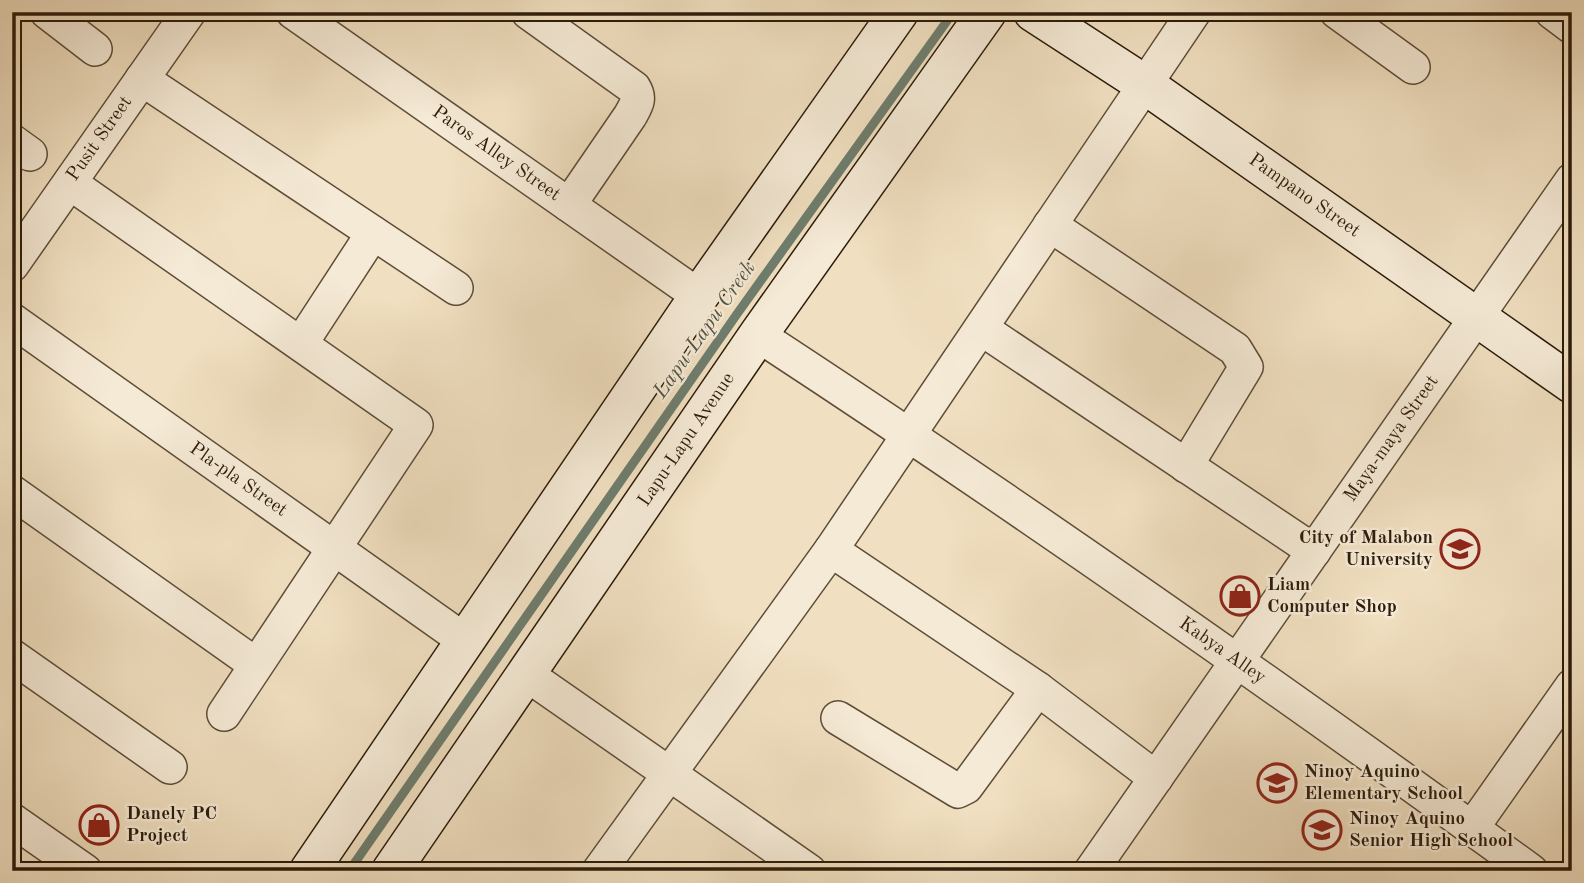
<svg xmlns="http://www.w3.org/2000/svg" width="1584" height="883" font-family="'Old Standard TT',serif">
<rect width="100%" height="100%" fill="#f0dfc0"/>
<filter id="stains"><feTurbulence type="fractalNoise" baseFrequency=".00286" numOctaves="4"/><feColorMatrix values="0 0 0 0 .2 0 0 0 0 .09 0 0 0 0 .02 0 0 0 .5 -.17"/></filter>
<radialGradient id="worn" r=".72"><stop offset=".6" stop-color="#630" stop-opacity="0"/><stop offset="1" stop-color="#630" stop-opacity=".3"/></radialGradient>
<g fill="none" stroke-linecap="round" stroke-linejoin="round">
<!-- stream -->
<polyline stroke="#6e7d6e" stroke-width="9" points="349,871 737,314 947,21"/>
<!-- street casing -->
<g stroke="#5d4d38" stroke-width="36">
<g id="street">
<polyline points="47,12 95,49"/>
<polyline points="293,12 699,296"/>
<path d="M528,12L634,88C641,99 636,105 630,116L569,205"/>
<polyline points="1337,12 1413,67"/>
<polyline points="1552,12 1572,27"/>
<polyline points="142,79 456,288"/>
<polyline points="12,141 30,154"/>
<polyline points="70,183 416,425 224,714"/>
<polyline points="1050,225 1235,349 1246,367 1186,466"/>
<polyline points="12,265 189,12"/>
<polyline points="12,320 464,640"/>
<polyline points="982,329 1314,551"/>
<path d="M758,335C1021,507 1277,687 1531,871"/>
<polyline points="302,342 373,233"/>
<polyline points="12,492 255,664"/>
<polyline points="831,550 1038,689 1156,778"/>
<polyline points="12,656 170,767"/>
<polyline points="526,674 809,871"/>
<polyline points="838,718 958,791 966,787 1038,689"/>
<polyline points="12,820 85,871"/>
<polyline points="1472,828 1572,686"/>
<polyline points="599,871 831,550 1194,12"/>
<polyline points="1091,871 1572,180"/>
</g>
</g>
<!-- secondary casing -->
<g stroke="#2c1c0a" stroke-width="41">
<g id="secondary">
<polyline points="1033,12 1144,84 1572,384"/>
<polyline points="309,871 699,296 899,12"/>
<polyline points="391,871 758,335 987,12"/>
</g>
</g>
<!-- street -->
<use href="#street" stroke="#f5ead6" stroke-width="33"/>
<!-- secondary -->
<use href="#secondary" stroke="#f5ead6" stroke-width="38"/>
</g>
<!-- icons -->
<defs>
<g id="university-ring" transform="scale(2.0125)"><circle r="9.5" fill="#f5ead6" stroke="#8f2418" stroke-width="1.5"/><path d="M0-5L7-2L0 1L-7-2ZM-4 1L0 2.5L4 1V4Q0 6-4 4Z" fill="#8f2418"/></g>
<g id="shop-ring" transform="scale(2.0125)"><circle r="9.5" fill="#f5ead6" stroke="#8f2418" stroke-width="1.5"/><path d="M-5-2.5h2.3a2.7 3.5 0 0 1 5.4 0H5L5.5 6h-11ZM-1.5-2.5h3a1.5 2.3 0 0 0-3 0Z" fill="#8f2418"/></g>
<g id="school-ring" transform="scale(2.0125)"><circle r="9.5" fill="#f5ead6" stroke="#8f2418" stroke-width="1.5"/><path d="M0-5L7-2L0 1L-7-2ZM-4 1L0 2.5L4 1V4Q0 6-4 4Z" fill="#8f2418"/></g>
</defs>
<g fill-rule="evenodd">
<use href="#university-ring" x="1460" y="549"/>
<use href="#shop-ring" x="1240" y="596"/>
<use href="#school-ring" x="1277" y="783"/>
<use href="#shop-ring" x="99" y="825"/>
<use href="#school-ring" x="1322" y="830"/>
</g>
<g text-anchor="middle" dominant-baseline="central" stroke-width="5" stroke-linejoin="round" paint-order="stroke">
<!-- street labels -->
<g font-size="19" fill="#2c1c0a" stroke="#f5ead6">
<text transform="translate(100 139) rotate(-55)">Pusit Street</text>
<text transform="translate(496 154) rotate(35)">Paros Alley Street</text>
<text transform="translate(1304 196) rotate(35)">Pampano Street</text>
<text transform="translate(1392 439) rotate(-55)">Maya-maya Street</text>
<text transform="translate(687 440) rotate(-56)">Lapu-Lapu Avenue</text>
<text transform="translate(238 480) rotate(35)">Pla-pla Street</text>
<text transform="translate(1222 651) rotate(35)">Kabya Alley</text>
</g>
<!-- poi labels -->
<g font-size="19" font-weight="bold" fill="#2c1c0a" stroke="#f5ead6" text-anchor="start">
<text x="1433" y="538" text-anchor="end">City of Malabon<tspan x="1433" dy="22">University</tspan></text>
<text x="1267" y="585">Liam<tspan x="1267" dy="22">Computer Shop</tspan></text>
<text x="1304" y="772">Ninoy Aquino<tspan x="1304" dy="22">Elementary School</tspan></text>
<text x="126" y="814">Danely PC<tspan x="126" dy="22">Project</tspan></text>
<text x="1349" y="819">Ninoy Aquino<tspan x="1349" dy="22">Senior High School</tspan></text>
</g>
<!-- water labels -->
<g font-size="21" font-style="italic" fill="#525444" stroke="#f5ead6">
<text transform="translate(705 330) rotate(-55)">Lapu-Lapu Creek</text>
</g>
</g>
<!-- margin -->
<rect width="1584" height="883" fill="none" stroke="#f0dfc0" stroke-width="42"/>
<rect x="14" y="14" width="1556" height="855" fill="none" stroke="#2c1c0a" stroke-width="3.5"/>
<rect x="21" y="21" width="1542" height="841" fill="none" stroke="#2c1c0a" stroke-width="2"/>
<rect width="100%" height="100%" filter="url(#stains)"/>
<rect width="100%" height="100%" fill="url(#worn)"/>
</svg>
